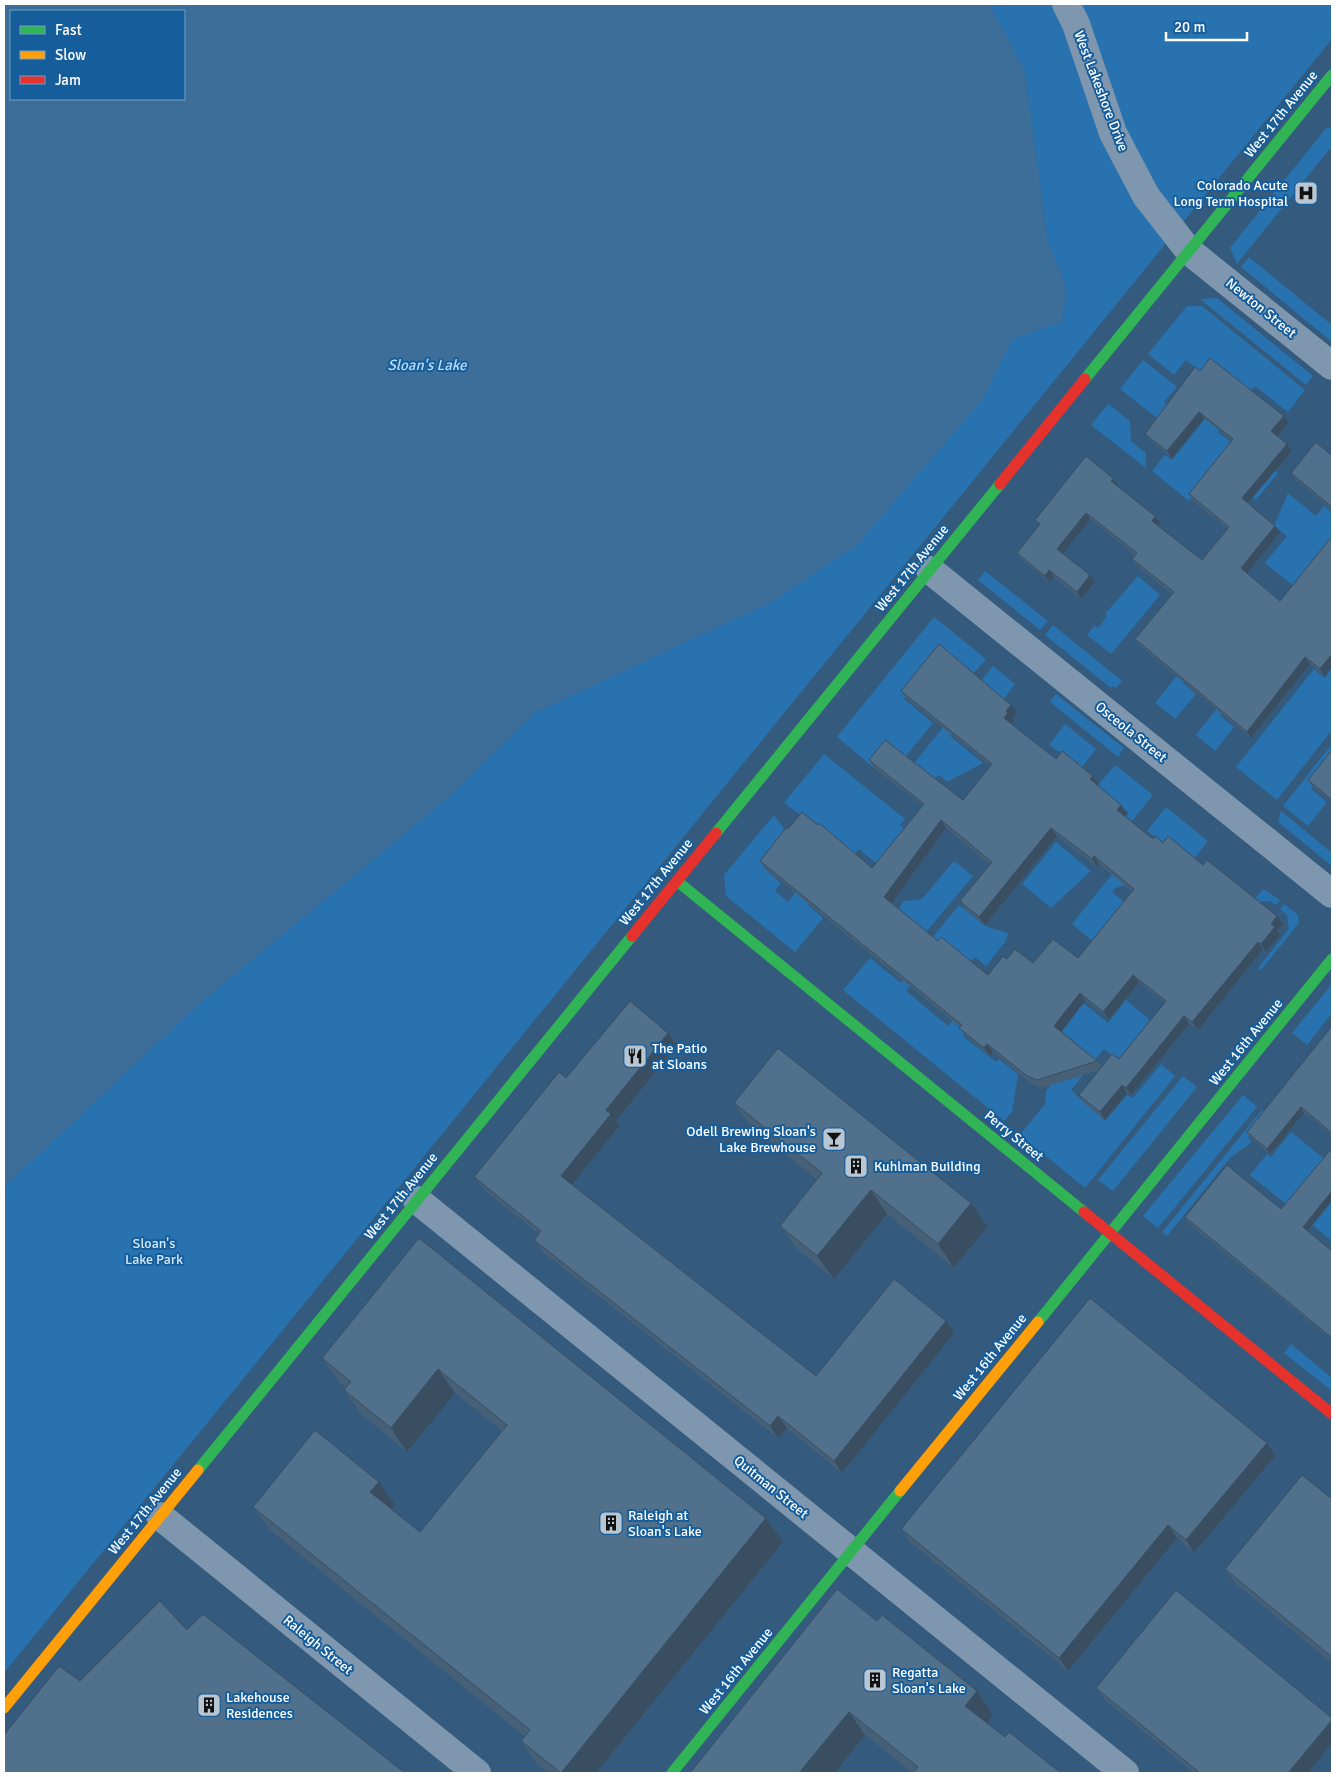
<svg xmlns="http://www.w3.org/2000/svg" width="1336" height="1777" font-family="Signika,sans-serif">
<rect width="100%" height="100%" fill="#345b7d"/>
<!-- green -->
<g fill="#2872af">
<polygon points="989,4 1332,4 1332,39 4,1673 4,1187 200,1003 445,800 536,712 773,601 982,400 1012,339 1063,321 1066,286 1048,243 1025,72"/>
<polygon points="1327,127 1332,128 1332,146 1237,264 1230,248"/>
<polygon points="1249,257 1332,325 1332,342 1241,267"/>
<polygon points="1217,298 1313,376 1306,385 1200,299"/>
<polygon points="1187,306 1202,306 1305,390 1288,412 1255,386 1218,432 1236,446 1239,442 1278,473 1256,500 1216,468 1189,501 1152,471 1165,455 1172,460 1226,393 1186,360 1174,375 1148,354"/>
<polygon points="1143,360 1177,387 1164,402 1170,408 1162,422 1120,389"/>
<polygon points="1108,404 1130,421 1131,441 1146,453 1146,468 1091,425"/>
<polygon points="1288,493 1316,516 1324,506 1332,513 1332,543 1296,588 1265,563 1287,536 1274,526"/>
<polygon points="985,571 1048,621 1040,630 978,580"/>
<polygon points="1138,576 1160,595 1111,654 1087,635 1094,626 1098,628 1107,616 1105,614"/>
<polygon points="934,617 986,659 974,673 944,650 904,699 933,723 905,757 873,767 837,737"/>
<polygon points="1053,625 1122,681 1116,688 1113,686 1111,688 1045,635"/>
<polygon points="1213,630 1218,634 1181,681 1196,694 1175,719 1155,703"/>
<polygon points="1256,659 1261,663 1220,715 1234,727 1215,751 1196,735"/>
<polygon points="993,666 1015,684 1003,700 982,697 950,736 983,763 947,782 939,775 935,778 916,774 897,784"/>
<polygon points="1332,668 1332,730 1277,800 1236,767 1314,669 1325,678"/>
<polygon points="1056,694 1124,748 1118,757 1050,702"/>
<polygon points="1065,724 1096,749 1082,767 1049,745"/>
<polygon points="1332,744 1332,762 1311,789 1327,802 1308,826 1283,806"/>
<polygon points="824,754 905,819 900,825 910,833 882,868 859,849 855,854 784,803"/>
<polygon points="1115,765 1153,795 1132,821 1126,817 1129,813 1113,799 1085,801"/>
<polygon points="1166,807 1208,841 1194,859 1168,848 1147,831"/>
<polygon points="1281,811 1332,853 1332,866 1278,822"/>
<polygon points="774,815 789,836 764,868 781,883 775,891 788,902 797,890 850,853 808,905 823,918 795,952 726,896 724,875"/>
<polygon points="1145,833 1159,843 1125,885 1115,888 1112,892 1137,913 1094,942 1072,924"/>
<polygon points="1056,842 1091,871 1051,908 1022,884"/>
<polygon points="954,861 973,876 926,932 898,909 904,901 922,899"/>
<polygon points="1263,889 1280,900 1276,905 1270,901 1255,902 1221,938"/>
<polygon points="1284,904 1298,915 1299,923 1261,970 1258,968 1289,929 1287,915 1280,909"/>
<polygon points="959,905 985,926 1008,933 1005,942 986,966 975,957 970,962 943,947 932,938"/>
<polygon points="935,942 942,948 906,991 948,1026 982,984 968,1030 963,1036 996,1062 999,1059 1018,1074 1012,1112 1004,1121 843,990 870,958 901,983"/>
<polygon points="1332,984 1332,1013 1307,1045 1292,1033"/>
<polygon points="1063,986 1108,1023 1126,1000 1156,1025 1129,1068 1104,1049 1095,1060 1054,1027"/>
<polygon points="1080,1049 1094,1061 1071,1090 1105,1121 1127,1095 1133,1098 1161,1064 1175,1076 1085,1188 1020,1135 1045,1104 1046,1091"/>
<polygon points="1183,1076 1197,1087 1113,1191 1098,1180"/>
<polygon points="1243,1095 1257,1107 1158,1228 1143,1216"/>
<polygon points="1262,1110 1267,1113 1248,1138 1252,1142 1231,1157 1167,1236 1162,1232"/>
<polygon points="1291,1132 1327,1161 1308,1185 1332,1204 1332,1241 1250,1175 1267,1154 1271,1157"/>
<polygon points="1291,1344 1332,1378 1332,1391 1284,1353"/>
</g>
<!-- water -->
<path fill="#3d6e99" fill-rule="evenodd" d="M4,4H989L1025,72L1048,243L1066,286L1063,321L1012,339L982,400L857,545L773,601L536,712L445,800L200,1003L4,1187ZM11,11H184V99H11Z"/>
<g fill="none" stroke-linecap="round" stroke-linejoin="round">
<!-- street -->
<g stroke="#7f97ae" stroke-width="28">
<polyline points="1066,4 1076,24 1113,133 1146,196 1189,251 1332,366"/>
<polyline points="930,570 1332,894"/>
<polyline points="417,1200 1125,1773"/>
<polyline points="160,1516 477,1773"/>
</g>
<!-- fast -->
<g stroke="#30b455" stroke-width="11">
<polyline points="1085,379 1332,75"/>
<polyline points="716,833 1000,484"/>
<polyline points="677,881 1084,1212"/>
<polyline points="1038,1322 1332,959"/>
<polyline points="198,1470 632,936"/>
<polyline points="672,1773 900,1491"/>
</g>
<!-- slow -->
<g stroke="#ff9f0a" stroke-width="11">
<polyline points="900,1491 1038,1322"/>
<polyline points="4,1708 198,1470"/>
</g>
<!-- jam -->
<g stroke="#e5322d" stroke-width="11">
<polyline points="1000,484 1085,379"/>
<polyline points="632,936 716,833"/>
<polyline points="1084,1212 1332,1414"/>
</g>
</g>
<!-- wall -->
<g fill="#466078" fill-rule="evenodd">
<polygon points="1200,371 1284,416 1288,423 1277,436 1292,451 1248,503 1275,526 1280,532 1247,573 1280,601 1332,536 1332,666 1325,676 1310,664 1251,738 1140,646 1135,639 1172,594 1137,566 1132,559 1135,555 1090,519 1063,554 1095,582 1081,599 1054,577 1050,582 1022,560 1017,553 1039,525 1035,520 1114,479 1118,485 1118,486 1155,516 1160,523 1158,526 1202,560 1228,529 1193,501 1189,494 1232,441 1204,418 1172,458 1150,440 1145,434"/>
<polygon points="1332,456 1332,510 1296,480 1291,473"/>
<path d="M901,691L1017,712L1012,718L1014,721L1012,724L1056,759L1093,776L1098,783L1097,785L1127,813L1124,816L1153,839L1163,843L1203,865L1283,924L1277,930L1280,935L1266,952L1263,949L1198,1030L1189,1024L1131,1095L1127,1093L1105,1120L1084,1103L1079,1095L1099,1070L1042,1088L1032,1084L993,1052L990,1056L965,1035L959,1028L960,1027L765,868L760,861L788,829L872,868L923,806L874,768L869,760L963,800L991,766L907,699ZM946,828L990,864L960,901L965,909L985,925L1057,836L1097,867L1099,864L1132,891L1078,958L1033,963L1007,959L988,975L938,941L891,903ZM1139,982L1165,1003L1119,1059L1102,1067L1097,1061L1061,1031L1085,1001L1109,1019Z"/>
<polygon points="1332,750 1332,803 1313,787 1308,780"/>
<polygon points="1332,1026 1332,1135 1304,1113 1270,1154 1250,1138 1247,1132"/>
<polygon points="668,1033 677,1045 616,1121 619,1126 572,1184 816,1376 946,1321 954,1333 842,1473 787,1428 778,1438 543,1252 534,1240 539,1234 483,1189 474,1177 566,1078"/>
<polygon points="734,1103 987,1227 954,1268 887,1214 834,1279 797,1249 780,1226 817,1180 751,1126"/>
<polygon points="1332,1148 1332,1201 1308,1231 1332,1251 1332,1340 1188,1223 1185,1217 1281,1209"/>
<polygon points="419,1238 766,1518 783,1542 596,1773 549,1773 537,1764 521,1741 524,1736 270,1530 253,1507 395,1505 392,1510 420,1532 502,1431 455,1393 407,1452 361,1414 344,1390 346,1388 339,1382 322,1358"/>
<polygon points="1275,1456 1194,1553 1177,1538 1068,1671 910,1542 901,1529"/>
<polygon points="1332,1499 1332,1663 1234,1582 1225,1569"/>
<polygon points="877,1621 977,1691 993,1715 987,1723 1005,1737 1061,1773 913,1773 865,1735 835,1773 690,1773"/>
<polygon points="1096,1688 1332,1743 1308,1773 1194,1773 1105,1700"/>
</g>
<!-- shaded-wall -->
<g fill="#394e61">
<polygon points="1199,412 1204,418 1172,458 1167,451"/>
<polygon points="1284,416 1288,423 1276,438 1271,431"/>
<polygon points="1287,444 1292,451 1246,505 1242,498"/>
<polygon points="1114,479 1118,485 1116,488 1111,481"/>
<polygon points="1086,513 1090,519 1062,555 1057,549"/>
<polygon points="1155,516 1160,523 1156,528 1152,521"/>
<polygon points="1275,526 1280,532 1246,575 1241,568"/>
<polygon points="1049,570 1054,577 1050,582 1045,576"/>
<polygon points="1090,575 1095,582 1081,599 1077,592"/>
<polygon points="1332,654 1332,666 1325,676 1320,669"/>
<polygon points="1305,657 1310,664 1251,738 1247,732"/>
<polygon points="1011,705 1017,712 1012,718 1014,721 1010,726 1004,718 1006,711"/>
<polygon points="1093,776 1098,783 1095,787 1090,779"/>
<polygon points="1121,805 1127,813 1123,818 1117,810"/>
<polygon points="941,820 946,828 890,905 884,897"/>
<polygon points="1051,828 1057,836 985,925 979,917"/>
<polygon points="1094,856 1099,864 1097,867 1092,859"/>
<polygon points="1277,916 1283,924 1277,930 1280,935 1266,952 1261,944 1271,924"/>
<polygon points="1258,942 1263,949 1198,1030 1192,1022"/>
<polygon points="1133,975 1139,982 1109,1019 1103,1012"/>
<polygon points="1080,993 1085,1001 1060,1034 1054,1026"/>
<polygon points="1184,1016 1189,1024 1131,1095 1126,1088"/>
<polygon points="668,1033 677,1045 616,1121 619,1126 569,1188 561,1176 606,1110"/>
<polygon points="987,1044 993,1052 990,1056 984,1048"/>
<polygon points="1122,1085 1127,1093 1105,1120 1100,1112"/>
<polygon points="1301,1107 1304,1113 1270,1154 1267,1149"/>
<polygon points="871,1190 887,1214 834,1279 817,1256"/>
<polygon points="1332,1191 1332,1201 1306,1233 1303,1227"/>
<polygon points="971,1203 987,1227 954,1268 938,1244"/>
<polygon points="946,1321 954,1333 842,1473 834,1461"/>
<polygon points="438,1369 455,1393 407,1452 391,1428"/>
<polygon points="778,1416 787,1428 778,1438 770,1426"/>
<polygon points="1267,1443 1275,1456 1194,1553 1186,1540"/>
<polygon points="379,1482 395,1505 387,1516 370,1492"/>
<polygon points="766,1518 783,1542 596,1773 561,1773"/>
<polygon points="1168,1525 1177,1538 1068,1671 1059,1658"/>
<polygon points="977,1691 993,1715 982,1730 965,1706"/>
<polygon points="849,1712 865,1735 835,1773 799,1773"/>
<polygon points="1332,1720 1332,1743 1308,1773 1288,1773"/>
</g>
<!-- building -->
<g fill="#51708b" stroke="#394e61" fill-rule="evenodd">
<polygon points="1210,358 1284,416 1271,431 1287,444 1242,498 1275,526 1241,568 1280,601 1332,536 1332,654 1320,669 1305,657 1247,732 1135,639 1174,592 1132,559 1137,553 1086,513 1057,549 1090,575 1077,592 1049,570 1045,576 1017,553 1040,524 1035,520 1086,456 1114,479 1111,481 1155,516 1152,521 1202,560 1229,527 1189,494 1233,439 1199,412 1167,451 1145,434 1195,367 1200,371"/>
<polygon points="1316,442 1332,456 1332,507 1291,473"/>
<path d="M939,644L1011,705L1006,711L1008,713L1004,718L1056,759L1062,751L1093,776L1090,779L1121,805L1117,810L1153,839L1155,836L1163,843L1168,836L1203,865L1207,860L1277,916L1271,924L1275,927L1261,944L1258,942L1192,1022L1184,1016L1126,1088L1122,1085L1100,1112L1079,1095L1112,1054L1119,1059L1166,1001L1133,975L1103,1012L1080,993L1054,1026L1097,1061L1037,1080L1027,1076L987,1044L984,1048L959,1028L962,1025L760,861L786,828L788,829L802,812L818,825L819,823L872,868L924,804L869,760L885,740L963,800L992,764L901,691ZM941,820L992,862L960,901L979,917L1051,828L1092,859L1094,856L1134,889L1078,958L1053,939L1033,963L1015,949L1007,959L1003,956L988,975L941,937L938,941L884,897Z"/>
<polygon points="1332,750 1332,800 1308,780"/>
<polygon points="630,1001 668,1033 606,1110 611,1114 561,1176 816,1376 894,1279 946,1321 834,1461 778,1416 770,1426 534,1240 541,1231 474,1177 559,1072 566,1078"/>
<polygon points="1332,1026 1332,1133 1301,1107 1267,1149 1247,1132"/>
<polygon points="778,1048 971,1203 938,1244 871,1190 817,1256 780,1226 822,1173 734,1103"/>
<polygon points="1332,1148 1332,1191 1303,1227 1332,1251 1332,1338 1185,1217 1227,1165 1281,1209"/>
<polygon points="419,1238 766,1518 561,1773 521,1741 530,1730 253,1507 315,1430 379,1482 370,1492 420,1532 507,1425 438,1369 391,1428 344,1390 351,1382 322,1358"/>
<polygon points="1090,1298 1267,1443 1186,1540 1168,1525 1059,1658 901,1529"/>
<polygon points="1302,1475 1332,1499 1332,1657 1225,1569"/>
<polygon points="837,1589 877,1621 882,1615 977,1691 965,1706 1005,1737 1009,1732 1061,1773 913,1773 918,1767 849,1712 799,1773 690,1773"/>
<polygon points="1176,1590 1332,1718 1332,1720 1288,1773 1200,1773 1096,1688"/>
<polygon points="160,1601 187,1630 203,1614 405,1773 4,1773 4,1735 59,1666 80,1681"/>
</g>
<!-- icons -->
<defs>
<g id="hospital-square" transform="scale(1.25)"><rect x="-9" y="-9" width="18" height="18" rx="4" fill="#b8c6d2" stroke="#165d9b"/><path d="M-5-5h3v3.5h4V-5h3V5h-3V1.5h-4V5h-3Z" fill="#111"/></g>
<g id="restaurant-square" transform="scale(1.25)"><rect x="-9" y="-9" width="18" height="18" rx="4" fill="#b8c6d2" stroke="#165d9b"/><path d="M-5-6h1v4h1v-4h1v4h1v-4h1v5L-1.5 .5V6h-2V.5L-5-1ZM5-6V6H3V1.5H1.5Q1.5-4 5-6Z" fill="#111"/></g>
<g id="bar-square" transform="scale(1.25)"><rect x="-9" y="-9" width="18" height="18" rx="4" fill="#b8c6d2" stroke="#165d9b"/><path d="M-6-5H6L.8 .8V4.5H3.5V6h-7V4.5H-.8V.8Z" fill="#111"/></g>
<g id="building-square" transform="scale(1.25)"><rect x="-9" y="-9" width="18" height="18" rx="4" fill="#b8c6d2" stroke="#165d9b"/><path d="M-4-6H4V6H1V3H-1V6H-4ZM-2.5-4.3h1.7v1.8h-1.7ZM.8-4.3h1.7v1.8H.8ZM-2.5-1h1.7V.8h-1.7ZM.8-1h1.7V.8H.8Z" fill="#111"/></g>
</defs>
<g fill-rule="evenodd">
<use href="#hospital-square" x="1306" y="193"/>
<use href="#restaurant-square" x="635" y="1056"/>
<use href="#bar-square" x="834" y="1139"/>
<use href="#building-square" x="856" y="1166"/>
<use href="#building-square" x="611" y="1523"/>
<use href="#building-square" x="875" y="1680"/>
<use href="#building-square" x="209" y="1705"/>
</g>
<g text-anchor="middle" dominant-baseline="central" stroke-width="4" stroke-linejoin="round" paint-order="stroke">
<!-- street labels -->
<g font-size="14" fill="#fff" stroke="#165d9b">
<text transform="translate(1101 91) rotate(69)">West Lakeshore Drive</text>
<text transform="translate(1281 114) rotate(-51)">West 17th Avenue</text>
<text transform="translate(1261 308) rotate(39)">Newton Street</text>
<text transform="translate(912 568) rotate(-51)">West 17th Avenue</text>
<text transform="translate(1131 732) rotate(39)">Osceola Street</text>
<text transform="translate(656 882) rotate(-51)">West 17th Avenue</text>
<text transform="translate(1246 1042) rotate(-51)">West 16th Avenue</text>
<text transform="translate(1014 1136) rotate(39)">Perry Street</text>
<text transform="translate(401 1196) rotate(-51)">West 17th Avenue</text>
<text transform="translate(990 1357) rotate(-51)">West 16th Avenue</text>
<text transform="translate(771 1487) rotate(39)">Quitman Street</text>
<text transform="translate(145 1511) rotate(-51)">West 17th Avenue</text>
<text transform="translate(318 1645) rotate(39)">Raleigh Street</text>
<text transform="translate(736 1671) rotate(-51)">West 16th Avenue</text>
</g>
<!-- poi labels -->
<g font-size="14" fill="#fff" stroke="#165d9b" text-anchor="start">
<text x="1288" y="185" text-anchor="end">Colorado Acute<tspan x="1288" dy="16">Long Term Hospital</tspan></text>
<text x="652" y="1048">The Patio<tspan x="652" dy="16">at Sloans</tspan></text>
<text x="816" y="1131" text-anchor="end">Odell Brewing Sloan's<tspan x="816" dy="16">Lake Brewhouse</tspan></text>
<text x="874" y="1166">Kuhlman Building</text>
<text x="628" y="1515">Raleigh at<tspan x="628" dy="16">Sloan's Lake</tspan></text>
<text x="892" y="1672">Regatta<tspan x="892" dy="16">Sloan's Lake</tspan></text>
<text x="226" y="1697">Lakehouse<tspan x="226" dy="16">Residences</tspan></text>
</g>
<!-- park labels -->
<g font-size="14" fill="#d4eafc" stroke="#165d9b">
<text x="154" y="1243">Sloan's<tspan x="154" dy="16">Lake Park</tspan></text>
</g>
<!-- water labels -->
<g font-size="15" font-style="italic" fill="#b9dcf9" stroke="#165d9b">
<text x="427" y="365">Sloan's Lake</text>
</g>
</g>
<!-- border -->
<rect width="1336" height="1777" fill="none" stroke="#ffffff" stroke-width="10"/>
<!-- legend -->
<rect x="10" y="10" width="175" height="90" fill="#165d9b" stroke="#739ec3"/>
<rect x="20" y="26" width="25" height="8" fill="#30b455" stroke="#739ec3"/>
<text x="55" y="35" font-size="15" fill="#ffffff">Fast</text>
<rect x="20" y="51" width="25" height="8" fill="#ff9f0a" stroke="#739ec3"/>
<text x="55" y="60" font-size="15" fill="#ffffff">Slow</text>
<rect x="20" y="76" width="25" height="8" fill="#e5322d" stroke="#739ec3"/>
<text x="55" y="85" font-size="15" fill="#ffffff">Jam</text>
<!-- scale -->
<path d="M1166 32v8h81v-8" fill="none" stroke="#ffffff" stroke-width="2.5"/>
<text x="1174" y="32" font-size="15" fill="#ffffff" stroke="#165d9b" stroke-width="4" paint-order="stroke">20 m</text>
</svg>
